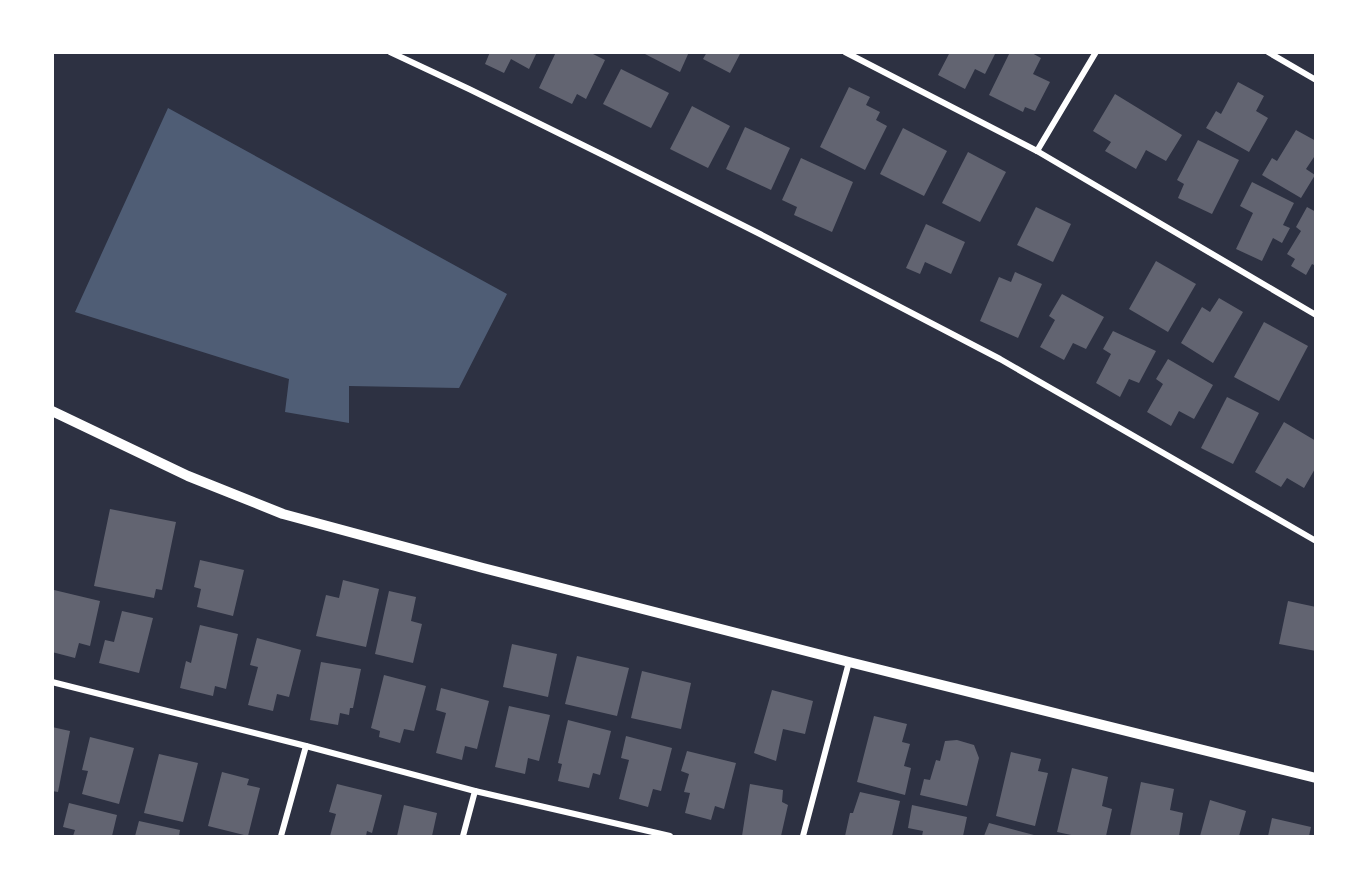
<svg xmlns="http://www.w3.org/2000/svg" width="1368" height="889" font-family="Commissioner,sans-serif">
<rect width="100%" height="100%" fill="#2d3142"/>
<!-- water -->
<polygon fill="#4f5d75" points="168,108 507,294 459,388 349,386 349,423 285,412 289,379 75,312"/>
<!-- building -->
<g fill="#626471">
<polygon points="490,52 537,52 529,69 511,59 504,73 485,64"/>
<polygon points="556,52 589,52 605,60 586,99 577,94 572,104 539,88"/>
<polygon points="646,52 689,52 680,72 645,54"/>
<polygon points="707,52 741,52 730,73 703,59"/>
<polygon points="950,52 996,52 985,74 975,69 965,89 938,75"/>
<polygon points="1010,52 1030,52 1041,58 1033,74 1050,82 1035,111 1025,107 1023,112 989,95"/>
<polygon points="621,69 669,93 651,128 603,104"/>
<polygon points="1238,82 1264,96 1256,111 1268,118 1249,152 1206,128 1216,111 1221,114"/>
<polygon points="849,87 870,97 866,105 880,112 876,120 887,126 865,170 820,147"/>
<polygon points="1115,94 1182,135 1166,161 1146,150 1136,169 1105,151 1111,142 1093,131"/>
<polygon points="692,106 730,126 708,168 670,149"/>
<polygon points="745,127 790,148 771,190 726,169"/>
<polygon points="903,128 947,151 924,196 880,174"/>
<polygon points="1296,130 1316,141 1316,154 1306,169 1315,175 1301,198 1262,175 1272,158 1277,161"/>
<polygon points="1198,140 1239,160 1212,214 1178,198 1184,184 1177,180"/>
<polygon points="968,152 1006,172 980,222 942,203"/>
<polygon points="801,158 853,182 832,232 794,215 797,207 782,200"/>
<polygon points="1252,182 1294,203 1283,225 1290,228 1282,243 1273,238 1262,261 1236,249 1253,213 1240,206"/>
<polygon points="1036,207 1071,224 1053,262 1017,245"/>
<polygon points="1307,207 1316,212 1316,266 1312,264 1306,275 1291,266 1295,259 1287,254 1301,231 1296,227"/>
<polygon points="926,224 965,242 951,274 925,262 920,274 906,268"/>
<polygon points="1156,261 1196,284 1168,332 1129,309"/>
<polygon points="1015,272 1042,284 1018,338 980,321 999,277 1011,282"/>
<polygon points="1062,294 1104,317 1086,349 1073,343 1064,360 1040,347 1055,320 1049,316"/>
<polygon points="1219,298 1243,312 1213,363 1181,343 1202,307 1210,312"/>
<polygon points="1264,322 1308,346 1279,401 1234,377"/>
<polygon points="1113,331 1156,351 1139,383 1129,379 1120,397 1096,383 1111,354 1103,349"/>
<polygon points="1168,359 1213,385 1194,419 1179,411 1171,426 1147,412 1163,384 1156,379"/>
<polygon points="1227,397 1259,413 1233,464 1201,448"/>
<polygon points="1284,422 1316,441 1316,467 1304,488 1287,478 1281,487 1255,472"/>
<polygon points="110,509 176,522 162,590 156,589 154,598 94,586"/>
<polygon points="200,560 244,570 233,616 197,607 201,589 194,587"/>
<polygon points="343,580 379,589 366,647 316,636 326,595 339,598"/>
<polygon points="54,590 100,601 90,646 79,643 75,658 52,652 52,595"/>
<polygon points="389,591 416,597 411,621 422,624 413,663 375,654"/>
<polygon points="1288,601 1316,607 1316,651 1279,644"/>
<polygon points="122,611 153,618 139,673 99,663 105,640 114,642"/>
<polygon points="200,625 238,634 226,689 215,686 213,696 180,688 186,661 191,663"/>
<polygon points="257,638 301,650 289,697 277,694 273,711 248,705 258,667 250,665"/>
<polygon points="512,644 557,654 548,697 503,687"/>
<polygon points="577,656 629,668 617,716 565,704"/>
<polygon points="321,662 361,669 353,708 350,708 349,715 340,713 338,725 310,720"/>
<polygon points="642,671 691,683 681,729 631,718"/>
<polygon points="384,675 426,686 414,731 404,729 400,743 379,737 380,731 371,728"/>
<polygon points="441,688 489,701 477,749 465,746 462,760 436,753 446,713 436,710"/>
<polygon points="772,690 813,701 805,734 783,729 776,761 754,753"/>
<polygon points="509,706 550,715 539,761 528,758 525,774 495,767"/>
<polygon points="874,716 907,724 902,742 910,744 904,766 911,768 905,795 857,782"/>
<polygon points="568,720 611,731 600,775 593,773 589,788 558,781 562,764 558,763"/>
<polygon points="52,727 70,731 58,792 52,791"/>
<polygon points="626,736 672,748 661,791 653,789 648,807 619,799 629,760 621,758"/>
<polygon points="90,737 134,748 119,804 82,794 88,771 82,770"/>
<polygon points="957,740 974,745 979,758 967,806 920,795 924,779 930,780 936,760 940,761 945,741"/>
<polygon points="687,751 736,763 724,809 715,806 711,820 685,813 690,793 684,792 689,774 681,771"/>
<polygon points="1011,752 1041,759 1038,771 1048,773 1035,826 996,816"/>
<polygon points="159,754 198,763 183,822 144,813"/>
<polygon points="1072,768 1108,777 1102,806 1112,809 1106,836 1076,836 1057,832"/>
<polygon points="222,772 249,779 247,785 260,788 248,836 208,826"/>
<polygon points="1141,782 1174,789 1170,810 1183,813 1179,836 1130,836"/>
<polygon points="337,784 382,795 372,833 367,831 366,836 330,836 336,814 329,812"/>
<polygon points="750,784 783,790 782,802 788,805 781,836 742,836"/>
<polygon points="860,792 900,801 892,836 845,836 850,813 853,813"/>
<polygon points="1210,800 1246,811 1239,836 1200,836"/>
<polygon points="69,803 117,815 112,836 73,836 75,830 63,827"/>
<polygon points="404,805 437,813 432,836 397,836"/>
<polygon points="912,805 967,817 963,836 922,836 923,831 908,828"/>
<polygon points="1272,818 1311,827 1309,836 1268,836"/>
<polygon points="139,821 180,830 179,836 135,836"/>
<polygon points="989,823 1034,835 1034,836 984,836"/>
</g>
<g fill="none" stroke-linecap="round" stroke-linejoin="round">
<!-- minor -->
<g stroke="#fff" stroke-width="6">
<polyline points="390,52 469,89 607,157 760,234 1000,359 1316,541"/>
<polyline points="845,52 1037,151 1316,315"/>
<polyline points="1268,52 1316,80"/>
<polyline points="1037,151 1096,52"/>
<polyline points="52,682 306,746 475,791 670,836"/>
<polyline points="281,836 306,746"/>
<polyline points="463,836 475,791"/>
<polyline points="803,836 849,662"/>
</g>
<!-- tertiary -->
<polyline stroke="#fff" stroke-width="10" points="52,411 188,476 283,514 483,568 849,662 1316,778"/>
</g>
<!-- border -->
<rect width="1368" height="889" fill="none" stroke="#ffffff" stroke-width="108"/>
</svg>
